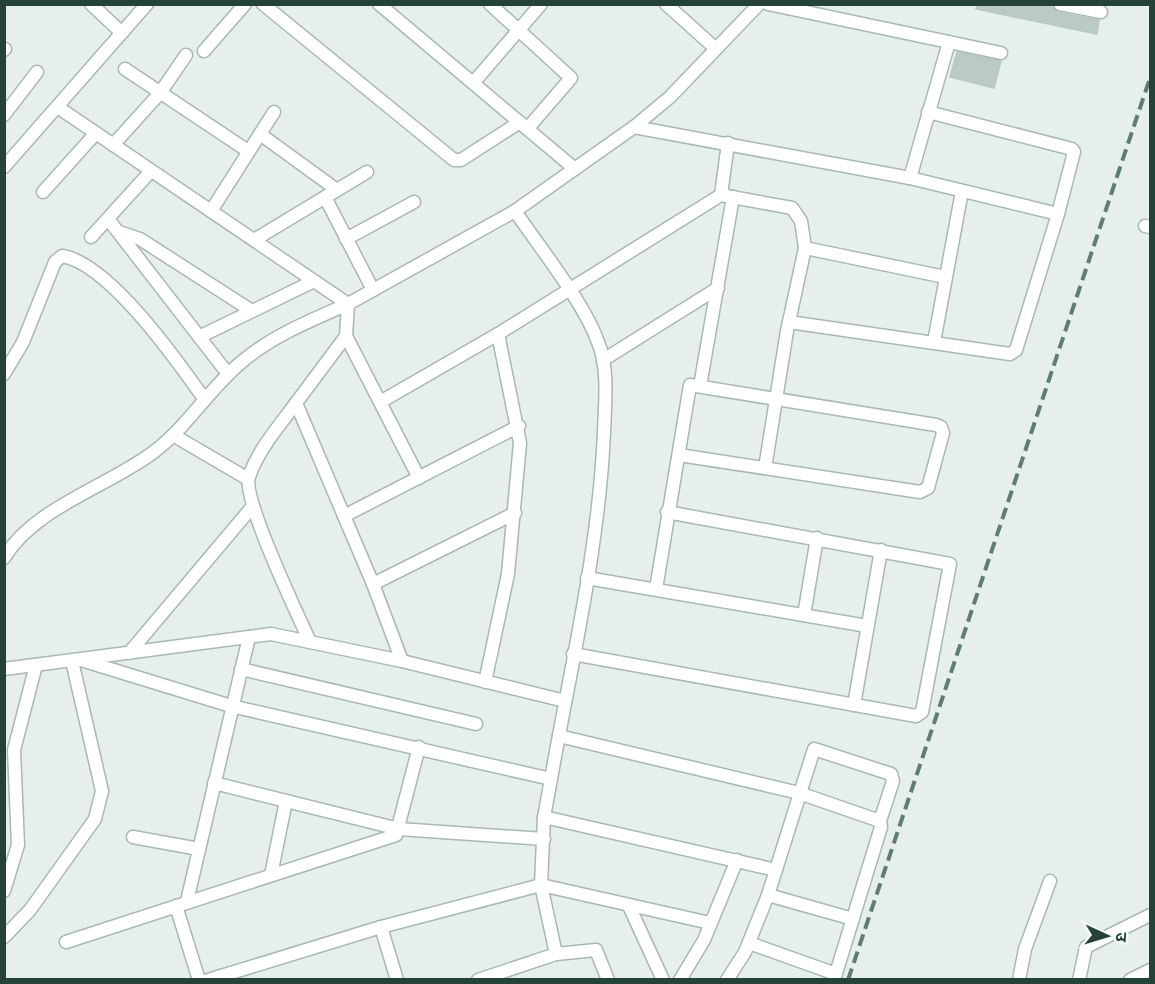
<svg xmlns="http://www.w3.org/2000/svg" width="1155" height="984" font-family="Figtree,'Noto Sans Devanagari',sans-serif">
<rect width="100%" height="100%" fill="#e6efeb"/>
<!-- building -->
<g fill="#bbcac4" stroke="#b8c9c2" stroke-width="1.5">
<polygon points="977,4 1052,7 1058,12 1099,20 1097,34 976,9"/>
<polygon points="957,52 1001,61 994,88 950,77"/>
</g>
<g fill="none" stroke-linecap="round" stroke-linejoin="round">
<!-- minor casing -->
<g stroke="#a8b8b2" stroke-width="15">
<g id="minor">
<polyline points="91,4 122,33"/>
<polyline points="263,4 454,160 461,160 520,122"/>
<polyline points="379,4 575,169"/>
<polyline points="490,4 571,78 528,128"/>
<polyline points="666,4 716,49"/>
<polyline points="768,4 1001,53"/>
<polyline points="1060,4 1101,12"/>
<polyline points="4,50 5,49"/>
<polyline points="204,51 245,4"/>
<polyline points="125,69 248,151"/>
<polyline points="474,82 541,4"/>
<polyline points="59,108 348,304 515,211 634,127 670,97 759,4"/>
<polyline points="4,115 37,72"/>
<polyline points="634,127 910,178 1058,214"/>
<polyline points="260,134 337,190"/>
<polyline points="113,145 160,93 186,55"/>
<polyline points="4,167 147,4"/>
<polyline points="910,178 949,42"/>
<polyline points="43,192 96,133"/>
<polyline points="721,195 728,143"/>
<polyline points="325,197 373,290"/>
<polyline points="211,211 274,112"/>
<path d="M515,211C540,248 583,301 598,342C609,369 605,403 604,432C599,549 571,665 551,779"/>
<polyline points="108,219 228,374"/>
<polyline points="1145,226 1150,227"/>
<polyline points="119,232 140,239 252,311"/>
<polyline points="91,237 151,171"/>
<polyline points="346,239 414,202"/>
<polyline points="254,240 367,172"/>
<polyline points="805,248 945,277"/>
<polyline points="789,322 1010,354 1016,350 1058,214 1074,152 1072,149 928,112"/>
<polyline points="199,337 314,281"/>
<polyline points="934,342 962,191"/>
<polyline points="603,360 718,288"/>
<path d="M4,374L23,342L55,262L62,256C109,263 178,362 205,400"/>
<polyline points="700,386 733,197"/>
<polyline points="382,401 498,334 721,195 792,208 801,221 805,248 787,331 765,468"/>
<path d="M296,403C280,425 257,451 249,477C242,499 298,615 310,642"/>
<polyline points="173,435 248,479"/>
<polyline points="344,516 519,426"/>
<path d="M4,558C34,507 110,486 155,451C189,425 211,386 244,360C274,335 312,320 348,304L346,336"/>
<polyline points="587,578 867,626"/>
<polyline points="373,584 515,513"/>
<polyline points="656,589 690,385 936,425 941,427 943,433 928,488 920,492 679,455"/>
<polyline points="804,615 817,538"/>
<polyline points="129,653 253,506"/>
<polyline points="573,654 916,716 922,712 950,564 667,512"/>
<polyline points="81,660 231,706 551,779 544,817 541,885 381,927 208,980"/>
<polyline points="402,661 373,584 296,403 346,336 419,478"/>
<polyline points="4,669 271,634 402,661 565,701"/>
<polyline points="241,669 476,724"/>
<polyline points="485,682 508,574 520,443 498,334"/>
<polyline points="854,705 881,550"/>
<polyline points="559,736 799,793 880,821 881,827 834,980"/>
<polyline points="214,783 399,829 544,839"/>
<polyline points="544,817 776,870"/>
<polyline points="133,837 199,849"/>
<polyline points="271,875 286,801"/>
<polyline points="4,891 18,845 14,750 36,665"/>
<polyline points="768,895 853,919"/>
<polyline points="187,901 249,637"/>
<polyline points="176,906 199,980"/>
<polyline points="629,906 663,980"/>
<polyline points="381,927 397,980"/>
<polyline points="4,937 30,910 95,819 102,791 72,661"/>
<polyline points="66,942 396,835 419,747"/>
<polyline points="749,943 836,974"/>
<polyline points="478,980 556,954"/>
<polyline points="608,980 596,950 556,954 541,885 710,923"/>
<polyline points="680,980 704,940 737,860"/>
<polyline points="727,980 745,952 768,895 814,749 891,774 893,781 880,821"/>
<polyline points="1019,980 1025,949 1050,881"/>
<polyline points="1079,980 1086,947 1150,915"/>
<polyline points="1130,980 1150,970"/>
</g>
</g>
<!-- minor -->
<use href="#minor" stroke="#fff" stroke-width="12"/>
<!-- rail -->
<polyline stroke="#5f7d75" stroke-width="4" stroke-dasharray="12 6" stroke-linecap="butt" points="848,980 1150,78"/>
</g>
<!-- border -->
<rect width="1155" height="984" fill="none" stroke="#24423a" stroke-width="12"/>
<!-- north arrow -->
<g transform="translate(1107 936) rotate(94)" stroke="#f7fbf9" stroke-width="4.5" paint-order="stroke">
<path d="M0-4.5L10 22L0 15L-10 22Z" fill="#24423a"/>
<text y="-9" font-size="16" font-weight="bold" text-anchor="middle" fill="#24423a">उ</text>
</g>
</svg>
